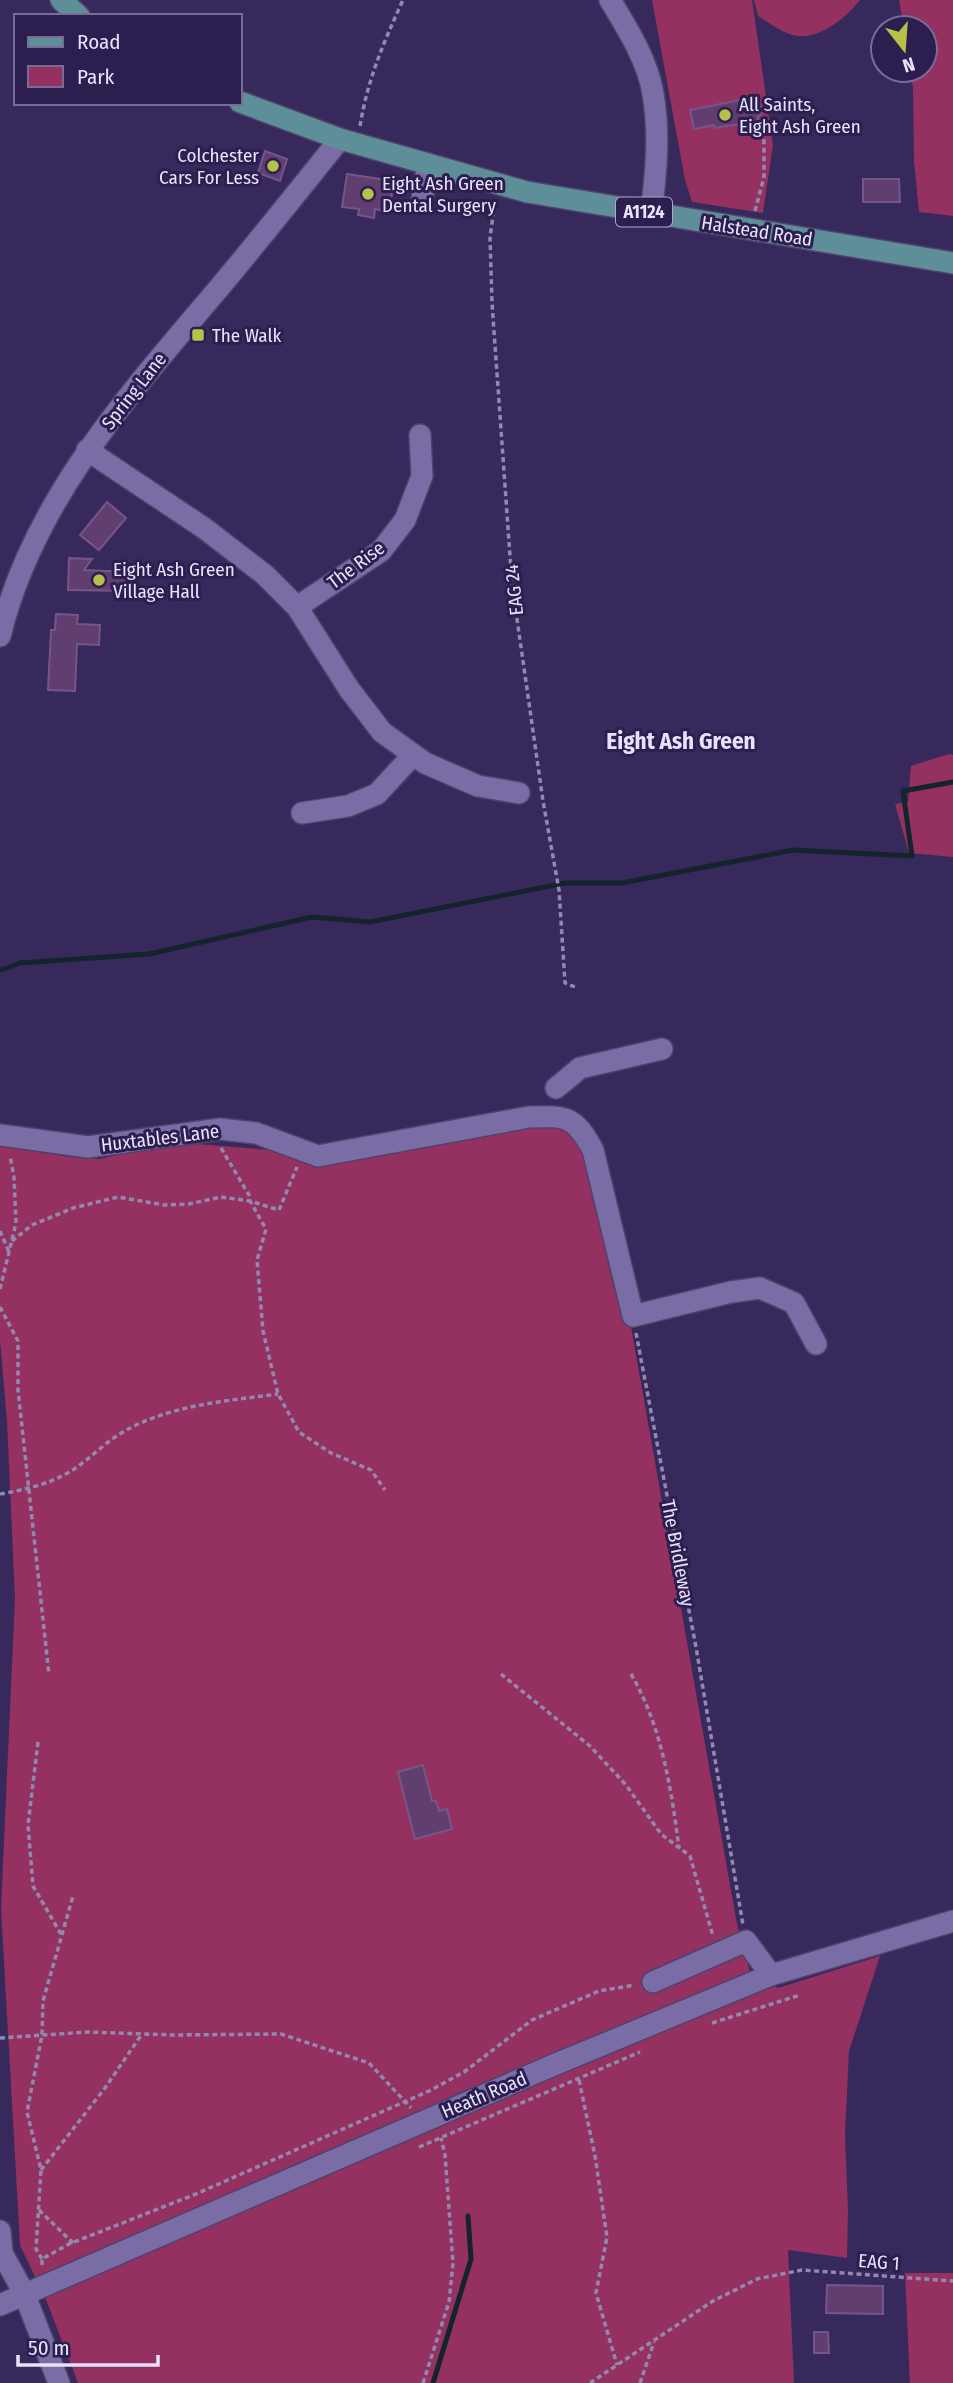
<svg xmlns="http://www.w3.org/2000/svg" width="953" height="2383" font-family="'Fira Sans Condensed',sans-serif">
<rect width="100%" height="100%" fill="#37295b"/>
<!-- green -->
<g fill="#943161">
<polygon points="652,0 752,0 773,145 763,213 692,202 685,180"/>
<path d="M754,0H860C846,18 817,42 793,35C781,32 768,22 758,16Z"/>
<polygon points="899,0 953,0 953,216 919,212 914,161 913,88 910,70 925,70 925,28 904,28"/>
<polygon points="949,754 953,755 953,857 909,853 895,804 908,802 911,766"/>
<polygon points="548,1127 578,1134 627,1304 737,1924 750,1972 778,1988 880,1956 849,2051 845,2135 848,2210 847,2258 788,2250 794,2383 78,2383 47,2302 20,2245 1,1908 15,1598 7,1421 0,1340 0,1146 70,1157 100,1159 173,1142 270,1150 318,1165 416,1149 498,1132"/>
<polygon points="905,2273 953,2273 953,2383 910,2383"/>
</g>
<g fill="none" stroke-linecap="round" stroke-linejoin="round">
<!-- stream -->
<g stroke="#13242d" stroke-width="5">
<polyline points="1,970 20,963 149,954 312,917 370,922 565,883 622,883 793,850 912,856 903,791 953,782"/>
<polyline points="433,2383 471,2259 468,2216"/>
</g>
</g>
<!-- building -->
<g fill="#603f70" stroke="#758" stroke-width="2">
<polygon points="750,98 760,105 762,113 758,117 758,121 715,128 714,125 694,129 690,110"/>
<polygon points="265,151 287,159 280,181 258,173"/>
<polygon points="347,174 394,181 389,212 375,209 374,218 358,215 359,209 342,207"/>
<polygon points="863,179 899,179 900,202 863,202"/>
<polygon points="107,502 126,518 99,550 80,535"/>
<polygon points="69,558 92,559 84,570 130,572 129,591 68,590"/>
<polygon points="56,614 78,615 77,624 100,625 99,645 77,644 75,691 48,690 51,630 55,630"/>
<polygon points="423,1765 432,1801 436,1801 439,1811 447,1809 452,1829 415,1839 398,1772"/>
<polygon points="827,2285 883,2286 883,2314 826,2313"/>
<polygon points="814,2332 828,2332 829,2353 814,2353"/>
</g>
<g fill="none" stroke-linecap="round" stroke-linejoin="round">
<!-- minor casing -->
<g stroke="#4f426c" stroke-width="24">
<g id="minor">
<path d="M610,0C627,28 648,61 653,94C660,133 656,174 651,214"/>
<polyline points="422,199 428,164"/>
<polyline points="87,450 204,528 265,575 297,607 349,689 382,732 425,763 478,786 519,793"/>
<polyline points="297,607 381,551 405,520 422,476 420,435"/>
<path d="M0,636C33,500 130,393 219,288C260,239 300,189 340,139"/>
<polyline points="302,813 348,806 377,794 413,755"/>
<polyline points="556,1088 580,1068 662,1049"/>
<path d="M0,1135L88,1147L220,1129L256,1133L318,1156L529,1117C566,1116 574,1115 593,1150L633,1316L731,1292L760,1288L794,1303L816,1344"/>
<polyline points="653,1982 746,1941 771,1975"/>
<polyline points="0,2231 2,2253 24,2293 59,2383"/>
<polyline points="0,2305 556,2064 771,1975 953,1921"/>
</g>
</g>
<!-- major casing -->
<g stroke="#4f426c" stroke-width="24">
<g id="major">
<polyline points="61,0 79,16"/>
<polyline points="240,102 340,139 527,192 953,263"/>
</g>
</g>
<!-- path -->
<g stroke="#9389af" stroke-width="3.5" stroke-dasharray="5 3.5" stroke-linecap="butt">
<path d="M360,126C368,78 383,44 403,0"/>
<polyline points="495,203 490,237 492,303 512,584 543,801 559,890 565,983 575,987"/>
<polyline points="755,211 764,177 764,121"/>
<polyline points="221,1148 249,1195 250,1201 266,1229 257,1260 263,1331 278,1394 299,1432 331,1453 371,1470 385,1490"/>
<polyline points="0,1231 9,1252"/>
<polyline points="12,1241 32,1225 73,1208 118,1197 164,1205 189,1204 221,1197 250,1201 279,1210 297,1167"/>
<polyline points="0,1289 16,1223 14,1177 10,1156"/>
<polyline points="0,1307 18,1341 18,1390 49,1675"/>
<polyline points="636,1333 696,1647 743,1925"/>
<path d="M0,1494C24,1490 50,1484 71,1471C89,1460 104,1443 123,1432C169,1405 226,1401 278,1394"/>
<polyline points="501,1674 590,1746 626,1785 661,1834 690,1856 713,1936"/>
<path d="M631,1674C662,1727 671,1788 679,1848"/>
<polyline points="38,1742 28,1825 33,1886 62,1936"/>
<polyline points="712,2023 800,1995"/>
<polyline points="0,2038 88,2032 173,2035 281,2034 369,2063 411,2108"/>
<polyline points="579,2080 595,2156 607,2237 596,2293 617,2365"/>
<polyline points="419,2147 640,2052"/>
<polyline points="41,2170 105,2088 142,2034"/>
<polyline points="39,2210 73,2243"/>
<polyline points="42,2259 36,2249 41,2170 27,2112 42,2035 43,2001 73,1896"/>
<polyline points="42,2265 42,2259 69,2244 196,2194 429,2091 464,2072 532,2020 599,1991 635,1985"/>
<polyline points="423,2383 449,2302 453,2263 445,2155 441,2138"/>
<polyline points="590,2383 713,2301 757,2279 802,2270 953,2281"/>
<polyline points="640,2383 654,2342"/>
</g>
<!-- minor -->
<use href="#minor" stroke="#7a6da6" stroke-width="21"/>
<!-- major -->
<use href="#major" stroke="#5e8f98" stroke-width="21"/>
</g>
<!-- markers -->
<g fill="#b6c148" stroke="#2d1e50" stroke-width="2.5">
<circle cx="725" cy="115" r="7"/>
<circle cx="273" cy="166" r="7"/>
<circle cx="368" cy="194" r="7"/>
<rect x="191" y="328" width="14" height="14" rx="3.5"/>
<circle cx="99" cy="580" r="7"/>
</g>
<g text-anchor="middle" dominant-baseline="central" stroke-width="6" stroke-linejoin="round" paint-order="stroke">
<!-- shield labels -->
<rect fill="#2d1e50" stroke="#afa7c8" stroke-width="2" x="616" y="197.5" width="56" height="29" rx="5"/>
<g font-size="18" font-weight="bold" fill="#e7e2fc">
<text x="644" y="212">A1124</text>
</g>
<!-- poi labels -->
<g font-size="19" fill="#e7e2fc" stroke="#2d1e50" text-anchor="start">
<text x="739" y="104">All Saints,<tspan x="739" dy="22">Eight Ash Green</tspan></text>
<text x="259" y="155" text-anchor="end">Colchester<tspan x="259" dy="22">Cars For Less</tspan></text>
<text x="382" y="183">Eight Ash Green<tspan x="382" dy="22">Dental Surgery</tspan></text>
<text x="212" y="335">The Walk</text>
<text x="113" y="569">Eight Ash Green<tspan x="113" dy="22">Village Hall</tspan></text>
</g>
<!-- street labels -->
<g font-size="19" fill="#e7e2fc" stroke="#2d1e50">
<text transform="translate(757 231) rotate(9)">Halstead Road</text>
<text transform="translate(134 391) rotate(-52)">Spring Lane</text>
<text transform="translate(356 565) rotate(-37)">The Rise</text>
<text transform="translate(514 590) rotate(-96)">EAG 24</text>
<text transform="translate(160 1138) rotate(-7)">Huxtables Lane</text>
<text transform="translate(678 1553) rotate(79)">The Bridleway</text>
<text transform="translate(484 2095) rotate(-23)">Heath Road</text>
<text transform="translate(879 2262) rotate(4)">EAG 1</text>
</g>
<!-- quarter labels -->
<g font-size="23" font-weight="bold" fill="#e7e2fc" stroke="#2d1e50">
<text x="681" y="741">Eight Ash Green</text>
</g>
</g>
<!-- legend -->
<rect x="14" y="14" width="228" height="91" fill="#2d1e50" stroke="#776c95" stroke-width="2"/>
<rect x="28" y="37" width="35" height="10" fill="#5e8f98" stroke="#776c95" stroke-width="2"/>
<text x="77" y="49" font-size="21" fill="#e7e2fc">Road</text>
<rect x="28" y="66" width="35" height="21" fill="#943161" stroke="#776c95" stroke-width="2"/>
<text x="77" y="84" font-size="21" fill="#e7e2fc">Park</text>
<!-- north arrow -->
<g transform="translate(904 49) rotate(163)"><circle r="33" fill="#2d1e50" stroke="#776c95" stroke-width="2"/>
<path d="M0-5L12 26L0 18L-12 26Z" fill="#b6c148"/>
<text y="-10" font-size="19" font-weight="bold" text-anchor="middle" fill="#e7e2fc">N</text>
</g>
<!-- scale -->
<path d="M18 2355v10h140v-10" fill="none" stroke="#e7e2fc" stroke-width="3.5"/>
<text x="28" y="2355" font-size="21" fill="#e7e2fc" stroke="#2d1e50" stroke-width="5" paint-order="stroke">50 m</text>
</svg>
